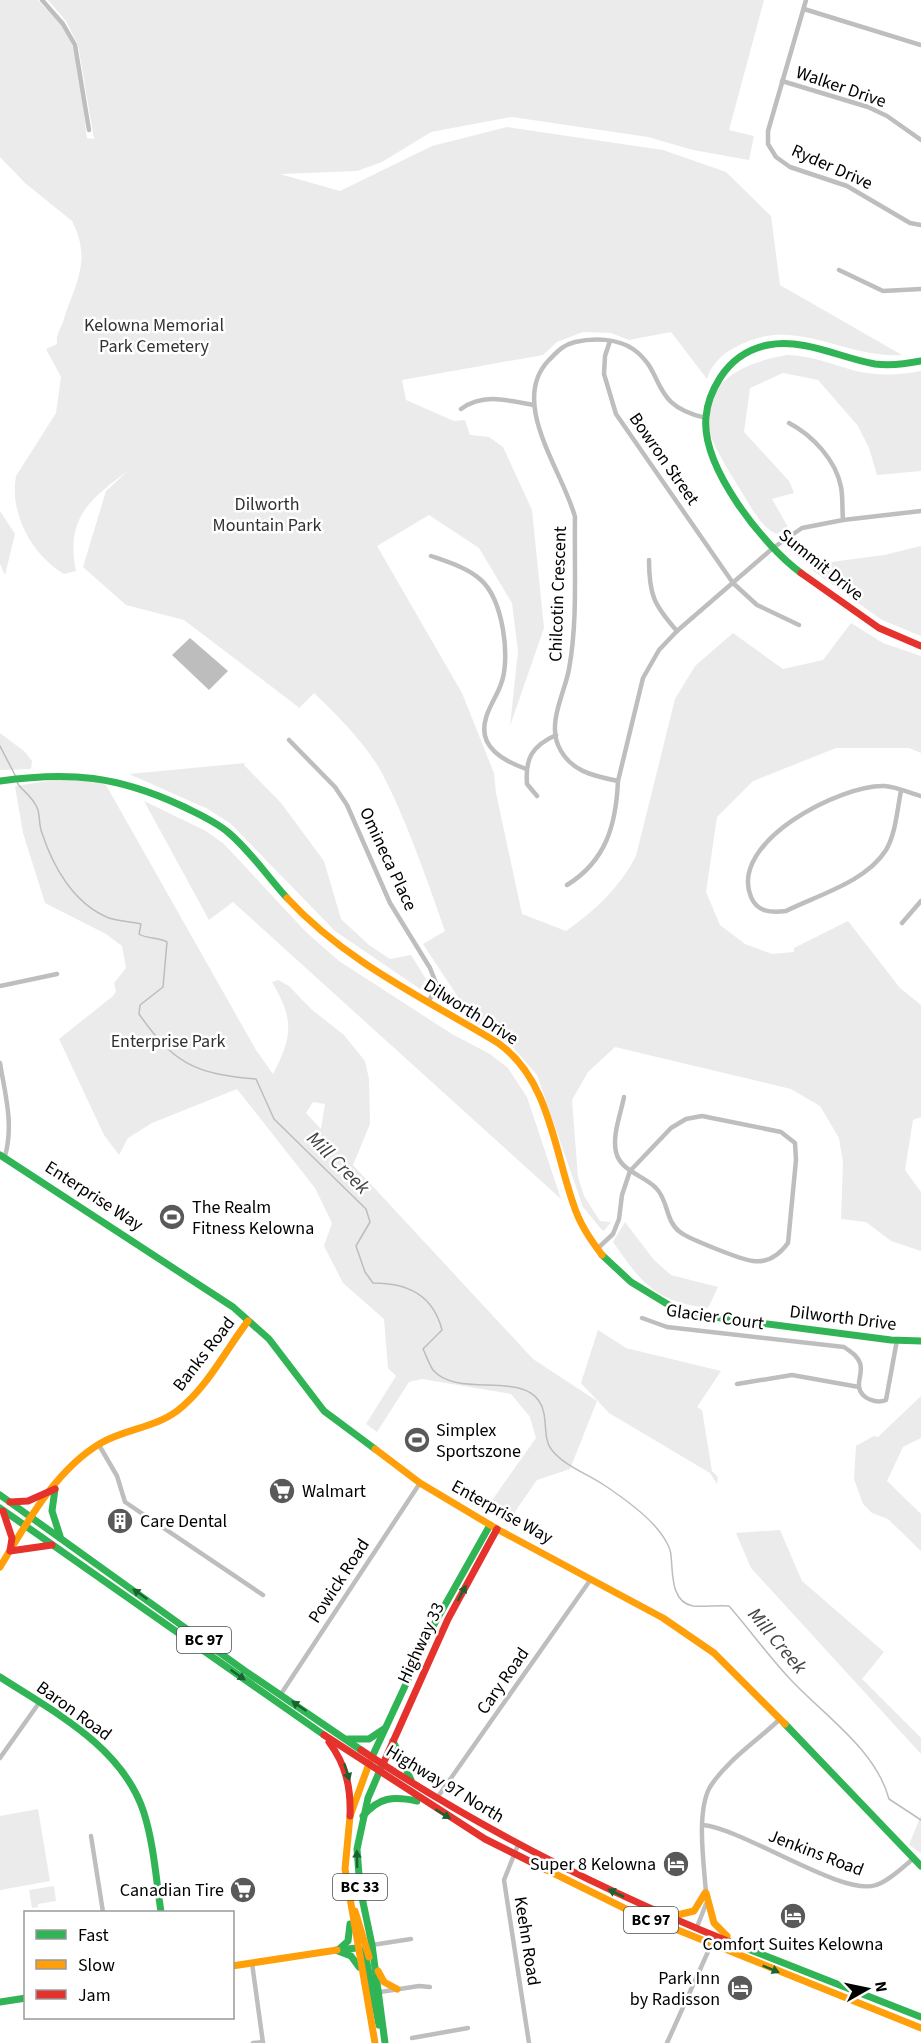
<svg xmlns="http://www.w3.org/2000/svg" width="921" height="2043" font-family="'Source Sans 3',sans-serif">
<rect width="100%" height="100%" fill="#fff"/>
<!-- green -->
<g fill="#ebebeb" fill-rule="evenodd">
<path d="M0,0H38C47,11 59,20 66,32C83,62 82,104 87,138L94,139L78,45L66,21L48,0H764L729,130L754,136L749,160L693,150L648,137L512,117L431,132L382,162L357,171L280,174L340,191L432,146L507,127L663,150L726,172L771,216L780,285L902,355C842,359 794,313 734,348C721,355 711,365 707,379L671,332L629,340L611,333L583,332L557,342L543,355L402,380L406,400L454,421L465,420L470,435L489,437L503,447L532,510L544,628L510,726L518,651L512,603L479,548L429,515L377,546L462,693L494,773L496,793L522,914L566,931C596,910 620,887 636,856L675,699L695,666L733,633L783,669L823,660L851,623L883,643L921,656V753L909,748H836L753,781L717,817L706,892L720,925L745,944L772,954L794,952V948L848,921L900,988L921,1005V1117L913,1120L905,1170L921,1192V1251L891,1241L866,1222L841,1219L843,1163L839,1138L820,1106L791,1089L615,1047L588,1072L572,1100L578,1177L584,1196L600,1221L611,1222L604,1231L601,1229L583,1207L537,1075L511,1045L475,1023L423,944L445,931C427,880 407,821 382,773C366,744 338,716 314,693L299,708L297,706L184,620L126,605L83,567L106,491L129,470C90,499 65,518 76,571L64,574C32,555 9,513 16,476L56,413L61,377L46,349L57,344C56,335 60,330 63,322C74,285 93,262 72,221L25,183L0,157Z"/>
<path d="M787,355C811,355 833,365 856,371C877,376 899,375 921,371V471L877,475L869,448L858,426L818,380L783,373L750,388L744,432L789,481L794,493L772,499L788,527L777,534C762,530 748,502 740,489C728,470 707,436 704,415C703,407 708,401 712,394C730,369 758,360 787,355Z"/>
<polygon points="0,511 15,534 5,575 0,564"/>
<polygon points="921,546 921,636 882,620 812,570 816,564 884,555"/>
<polygon points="0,733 25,752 32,761 31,769 0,770"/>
<polygon points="245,763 244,765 281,803 324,861 341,919 369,945 390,959 411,955 426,979 420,989 335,931 231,824 208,809 129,774"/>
<path d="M69,778L97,781L106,785L256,1050L273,1074C293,1035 294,1020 272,982L278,980L289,986L311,1009L344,1035L365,1061L369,1079L370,1124L353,1165L533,1359L597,1401L570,1469L537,1480L512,1516L490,1503L536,1438L530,1417L511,1394L422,1379L409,1382L377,1432L366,1424L396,1376L388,1368L384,1319L343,1283L324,1246L332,1223L315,1188L237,1089L152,1123L128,1138L119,1155L104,1135L59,1039L113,996L116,991L114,983L126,968L122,946L106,934L45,903L23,833L15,786ZM313,1102L325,1104L321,1129L306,1113Z"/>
<polygon points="144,801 206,831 224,844 306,932 339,961 452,1034 490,1054 508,1068 527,1097 561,1199 233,902 209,920"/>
<path d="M625,1222L654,1260L671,1275L718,1287L708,1308C655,1302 641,1282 613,1242Z"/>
<polygon points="598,1330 626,1348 721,1371 697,1407 702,1410 712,1471 718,1477 717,1484 710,1473 609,1413 581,1383"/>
<polygon points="921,1396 921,1438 903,1447 887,1481 921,1514 921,1551 888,1519 872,1513 863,1504 854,1479 856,1446 874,1436 878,1437"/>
<polygon points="780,1530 802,1581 884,1652 862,1679 921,1738 921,1754 751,1568 736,1533"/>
<polygon points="38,1809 50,1881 0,1890 0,1816"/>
<polygon points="921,1815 921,1853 909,1845"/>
<polygon points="54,1886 56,1901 38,1904 38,1907 32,1908 29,1890"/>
</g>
<!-- water -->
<polygon fill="#bdbdbd" points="190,638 228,671 209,690 172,655"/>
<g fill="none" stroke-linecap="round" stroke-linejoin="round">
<!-- stream -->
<g stroke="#bdbdbd" stroke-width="1.5">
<polyline points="0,746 16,777"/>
<path d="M17,782C19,789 33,795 38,810C40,818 39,826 42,833C53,867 74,904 109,918C119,921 131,922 141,924L139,934C146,939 158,937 167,942L163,987L140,1005L139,1014C174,1064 195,1074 256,1079L274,1119L366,1209L370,1222L356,1246L365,1272L373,1283C408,1283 433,1295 442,1330L423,1349C426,1355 429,1364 433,1370C457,1398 520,1372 539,1401C549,1415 542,1437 551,1449C564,1466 586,1473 604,1485C622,1497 646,1514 659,1531C664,1537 671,1548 671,1556C673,1571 670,1602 693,1606C704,1607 718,1605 729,1606C750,1630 769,1657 791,1680C825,1716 876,1750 889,1799L921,1820"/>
</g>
<!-- street -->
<g stroke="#bebebe" stroke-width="4.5">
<polyline points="42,0 63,24 75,45 89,130"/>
<polyline points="806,0 768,131 768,144 776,157 790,167 847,186 910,223 921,225"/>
<polyline points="804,9 921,45"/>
<polyline points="782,81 868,107 887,116 921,140"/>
<polyline points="839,270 883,291 921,289"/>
<polyline points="610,341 605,356 604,374 616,414 733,583 757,605 799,625"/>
<path d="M461,409C483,393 507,400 533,405"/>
<path d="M706,418C648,405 667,373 633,349C617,338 593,338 575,342C563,345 558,351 549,360C508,402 563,471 575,517C574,567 578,620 569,669C565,692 548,721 558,745C569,771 593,776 618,781L643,678L659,650L677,631L773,548L802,528L843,520L921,511"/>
<path d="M789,423C812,435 836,460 841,487C843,497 842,509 843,520"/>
<path d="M431,556C448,562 468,568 481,580C503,600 511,658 501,684C497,696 489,706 486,718C477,747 504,761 526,769"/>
<path d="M649,560C649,595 654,605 677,631"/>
<polyline points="289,740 335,787 347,805 390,903 430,968 436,983 434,992 428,1002"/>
<path d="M901,791C897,810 896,833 886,850C866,882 818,895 786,911C771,913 757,912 751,897C728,842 841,784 885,786C897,787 910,793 921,796"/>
<path d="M537,796L527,784C525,758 532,746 556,735"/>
<path d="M567,885C606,861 616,825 618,781"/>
<polyline points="902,923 921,901"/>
<polyline points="0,986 57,974"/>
<path d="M0,1063C5,1094 14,1124 5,1156"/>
<path d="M597,1249L613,1234L619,1219L622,1195L630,1171L671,1128L686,1119L702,1116L781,1132L795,1143L796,1160L788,1243C780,1254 768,1263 753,1261C742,1260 689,1239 680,1232C665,1221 669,1201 656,1188C645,1176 620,1171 616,1152C612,1135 621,1113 624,1097"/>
<path d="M642,1318L667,1327L844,1347C851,1352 857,1355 860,1363C863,1371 858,1379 859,1387C861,1399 877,1404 886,1400L897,1340"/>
<polyline points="737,1384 792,1375 859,1387"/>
<polyline points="99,1445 117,1476 125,1502 263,1595"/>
<polyline points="281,1694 420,1483"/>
<polyline points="0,1758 39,1703"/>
<polyline points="437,1798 591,1579"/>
<path d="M703,1825C744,1829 843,1897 876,1885C889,1881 903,1867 914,1858"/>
<polyline points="91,1836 103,1912"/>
<polyline points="518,1845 504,1880 529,2043"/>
<path d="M706,1893C704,1864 696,1812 710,1787C727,1760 757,1741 780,1719"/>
<polyline points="697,1927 706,1904"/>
<polyline points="372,1945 411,1939"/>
<polyline points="252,1963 263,2043"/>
<polyline points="380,1992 419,1986 430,1987"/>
<polyline points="412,2038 468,2028"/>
<polyline points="253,2043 263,2042"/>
<polyline points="667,2043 711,1945"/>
</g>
<!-- fast -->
<g stroke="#30b455" stroke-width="7">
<path d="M801,573C763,545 701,467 706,417C707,404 713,389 720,378C731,361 748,349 768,345C805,338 840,358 875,364C891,366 906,364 921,361"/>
<path d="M0,781C70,771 118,776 182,806C198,814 215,821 229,833C251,852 268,877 287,898"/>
<polyline points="0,1155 233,1307 269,1339 324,1411 375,1449"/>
<polyline points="602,1255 631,1282 682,1313 891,1340 921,1341"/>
<polyline points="55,1489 52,1511 60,1536"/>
<polyline points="0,1495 248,1673 361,1750"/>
<polyline points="0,1508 324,1735"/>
<path d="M0,1677C54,1712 123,1747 144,1813C154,1845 156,1879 161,1912"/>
<polyline points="785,1724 921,1866"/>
<polyline points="348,1739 369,1739 384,1729"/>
<polyline points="393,1741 411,1780"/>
<polyline points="372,1757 432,1628 490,1525"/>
<polyline points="381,1768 368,1798 357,1849 360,1888 372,1945 385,2043"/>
<path d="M363,1816C379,1797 393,1796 417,1801"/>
<polyline points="730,1942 921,2017"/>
<polyline points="337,1950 357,1948 365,1953 379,2025"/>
<polyline points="338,1950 348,1941 350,1924"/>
<polyline points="338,1951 351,1956 359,1967"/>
<polyline points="0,2002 26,1998"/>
</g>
<!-- slow -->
<g stroke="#ff9f0a" stroke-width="7">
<path d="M287,898C347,963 424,998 498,1043C549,1079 554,1149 573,1203C579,1223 590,1239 602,1255"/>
<polyline points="375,1449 420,1483 497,1529 663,1618 714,1653 785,1724"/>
<path d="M0,1567C26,1524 56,1469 101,1443C125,1429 154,1428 177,1411C207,1388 225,1351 248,1321"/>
<polyline points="370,1761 350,1816 345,1869 375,2043"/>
<polyline points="545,1869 628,1910 921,2028"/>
<polyline points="706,1893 714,1923 727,1936"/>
<polyline points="355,1911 369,1957"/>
<polyline points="673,1916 694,1911 705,1893"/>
<polyline points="232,1966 337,1950"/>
<polyline points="378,1971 384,1982 397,1989"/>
</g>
<!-- jam -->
<g stroke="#e5322d" stroke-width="7">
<polyline points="801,573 879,628 921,646"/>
<polyline points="10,1502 28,1501 55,1489"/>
<polyline points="3,1511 12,1538 10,1551 52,1545"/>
<polyline points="324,1735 485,1839 545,1869"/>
<path d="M329,1742C346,1765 351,1787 350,1816"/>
<path d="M361,1750C477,1827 601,1890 730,1942"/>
<polyline points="383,1764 448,1619 497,1529"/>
</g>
</g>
<!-- one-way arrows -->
<defs><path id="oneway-solid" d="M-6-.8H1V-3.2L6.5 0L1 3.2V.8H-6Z" transform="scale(1.5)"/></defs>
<g fill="#1a632f">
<use href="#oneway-solid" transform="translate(462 1593) rotate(-62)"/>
<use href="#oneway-solid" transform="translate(140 1594) rotate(-145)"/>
<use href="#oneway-solid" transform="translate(238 1675) rotate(35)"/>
<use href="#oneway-solid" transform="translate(299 1706) rotate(-146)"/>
<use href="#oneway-solid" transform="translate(347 1772) rotate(72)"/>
<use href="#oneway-solid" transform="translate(443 1814) rotate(32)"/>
<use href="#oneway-solid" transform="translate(357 1859) rotate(-91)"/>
<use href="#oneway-solid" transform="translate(616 1893) rotate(-154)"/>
<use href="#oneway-solid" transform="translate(771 1969) rotate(22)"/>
</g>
<!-- icons -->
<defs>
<g id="stadium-disc" transform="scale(1.35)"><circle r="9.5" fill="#595959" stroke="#fff"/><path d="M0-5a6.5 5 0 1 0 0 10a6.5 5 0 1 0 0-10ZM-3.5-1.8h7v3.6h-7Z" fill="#fff"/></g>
<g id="supermarket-disc" transform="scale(1.35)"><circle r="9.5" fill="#595959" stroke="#fff"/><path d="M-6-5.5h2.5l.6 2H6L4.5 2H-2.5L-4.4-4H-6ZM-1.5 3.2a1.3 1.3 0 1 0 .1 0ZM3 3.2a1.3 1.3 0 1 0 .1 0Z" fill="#fff"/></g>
<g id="building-disc" transform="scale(1.35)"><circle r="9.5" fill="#595959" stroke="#fff"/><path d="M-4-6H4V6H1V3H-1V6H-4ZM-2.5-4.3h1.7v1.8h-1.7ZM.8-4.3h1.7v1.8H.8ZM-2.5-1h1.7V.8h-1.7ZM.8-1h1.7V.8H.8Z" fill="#fff"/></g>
<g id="hotel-disc" transform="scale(1.35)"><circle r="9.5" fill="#595959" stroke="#fff"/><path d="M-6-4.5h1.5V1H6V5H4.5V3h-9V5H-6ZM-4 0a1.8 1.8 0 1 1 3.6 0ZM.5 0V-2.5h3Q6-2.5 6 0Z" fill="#fff"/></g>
</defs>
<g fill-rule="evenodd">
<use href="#stadium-disc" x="172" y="1217"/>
<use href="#stadium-disc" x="417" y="1440"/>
<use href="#supermarket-disc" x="282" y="1491"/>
<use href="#building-disc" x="120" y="1521"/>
<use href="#hotel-disc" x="676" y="1864"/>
<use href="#supermarket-disc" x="243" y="1890"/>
<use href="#hotel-disc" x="793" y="1916"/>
<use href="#hotel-disc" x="740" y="1988"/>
</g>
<g text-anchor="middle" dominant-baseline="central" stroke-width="5" stroke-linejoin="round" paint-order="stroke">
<!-- shield labels -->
<g fill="#fff" stroke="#4c4c4c" stroke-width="1.5">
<rect x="177" y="1627" width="54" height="26" rx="4.5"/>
<rect x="333" y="1874" width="54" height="26" rx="4.5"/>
<rect x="624" y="1907" width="54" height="26" rx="4.5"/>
</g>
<g font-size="16" font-weight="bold" fill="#000">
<text x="204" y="1640">BC 97</text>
<text x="360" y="1887">BC 33</text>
<text x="651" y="1920">BC 97</text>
</g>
<!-- street labels -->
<g font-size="18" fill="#000" stroke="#fff">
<text transform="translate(841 87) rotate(19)">Walker Drive</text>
<text transform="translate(832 167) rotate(24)">Ryder Drive</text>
<text transform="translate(664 459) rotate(55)">Bowron Street</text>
<text transform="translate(821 565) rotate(39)">Summit Drive</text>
<text transform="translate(558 594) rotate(-88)">Chilcotin Crescent</text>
<text transform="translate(388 859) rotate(65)">Omineca Place</text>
<text transform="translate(471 1012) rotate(32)">Dilworth Drive</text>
<text transform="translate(94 1196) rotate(33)">Enterprise Way</text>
<text transform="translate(715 1317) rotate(8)">Glacier Court</text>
<text transform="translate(843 1318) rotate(7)">Dilworth Drive</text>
<text transform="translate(204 1354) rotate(-52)">Banks Road</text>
<text transform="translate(502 1512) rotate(29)">Enterprise Way</text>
<text transform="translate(339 1581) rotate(-57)">Powick Road</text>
<text transform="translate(421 1643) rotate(-65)">Highway 33</text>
<text transform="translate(503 1681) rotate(-55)">Cary Road</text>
<text transform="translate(74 1711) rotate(36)">Baron Road</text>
<text transform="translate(445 1784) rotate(31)">Highway 97 North</text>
<text transform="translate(816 1853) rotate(21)">Jenkins Road</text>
<text transform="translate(527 1941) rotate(81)">Keehn Road</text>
</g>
<!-- park labels -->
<g font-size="18" fill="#313131" stroke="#fff">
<text x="154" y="325">Kelowna Memorial<tspan x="154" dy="21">Park Cemetery</tspan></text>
<text x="267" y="504">Dilworth<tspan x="267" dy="21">Mountain Park</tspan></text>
<text x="168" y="1041">Enterprise Park</text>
</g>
<!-- poi labels -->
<g font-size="18" fill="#000" stroke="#fff" text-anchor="start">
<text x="192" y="1207">The Realm<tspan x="192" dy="21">Fitness Kelowna</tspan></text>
<text x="436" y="1430">Simplex<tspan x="436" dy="21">Sportszone</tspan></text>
<text x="302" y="1491">Walmart</text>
<text x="140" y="1521">Care Dental</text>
<text x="656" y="1864" text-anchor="end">Super 8 Kelowna</text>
<text x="224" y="1890" text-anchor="end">Canadian Tire</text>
<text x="793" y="1944" text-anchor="middle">Comfort Suites Kelowna</text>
<text x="720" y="1978" text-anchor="end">Park Inn<tspan x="720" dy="21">by Radisson</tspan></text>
</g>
<!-- water labels -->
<g font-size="20" font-style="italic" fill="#424242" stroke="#fff">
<text transform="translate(338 1163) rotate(45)">Mill Creek</text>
<text transform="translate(777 1641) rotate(50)">Mill Creek</text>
</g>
</g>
<!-- legend -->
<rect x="24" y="1911" width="210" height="108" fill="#ffffff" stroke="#999999" stroke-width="1.5"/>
<rect x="36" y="1930" width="30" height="9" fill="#30b455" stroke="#999999" stroke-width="1.5"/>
<text x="78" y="1941" font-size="18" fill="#000000">Fast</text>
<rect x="36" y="1960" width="30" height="9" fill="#ff9f0a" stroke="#999999" stroke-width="1.5"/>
<text x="78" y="1971" font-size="18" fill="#000000">Slow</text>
<rect x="36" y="1990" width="30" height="9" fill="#e5322d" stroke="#999999" stroke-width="1.5"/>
<text x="78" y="2001" font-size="18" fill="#000000">Jam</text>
<!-- north arrow -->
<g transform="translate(867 1989) rotate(81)" stroke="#ffffff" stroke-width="4.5" paint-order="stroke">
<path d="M0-4.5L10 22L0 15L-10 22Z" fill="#000000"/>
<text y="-9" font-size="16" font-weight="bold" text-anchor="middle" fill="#000000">N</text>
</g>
</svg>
